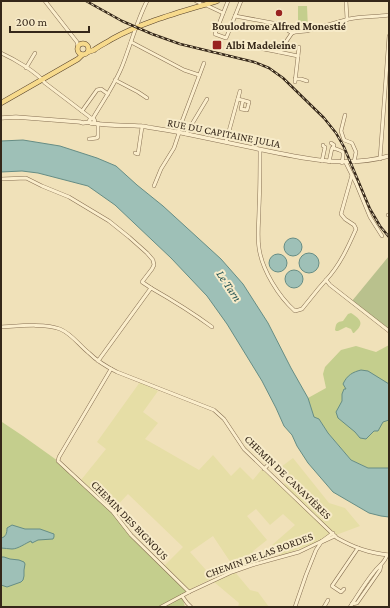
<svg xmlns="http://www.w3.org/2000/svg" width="390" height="608" font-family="'Crimson Pro',serif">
<rect width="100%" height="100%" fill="#f0e1b9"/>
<!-- farmland -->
<polygon fill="#e6dea6" points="140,382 158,391 143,412 158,423 145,439 199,470 213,455 231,476 240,467 253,480 262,469 281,487 286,482 277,470 293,458 329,503 345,508 360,526 280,556 272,545 295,525 283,514 270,525 256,509 247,516 267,540 253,551 259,562 235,572 250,590 258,592 269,607 238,607 239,603 214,582 235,572 235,569 213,536 190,552 213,578 189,590 164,566 183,547 128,494 113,510 81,480 106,449 97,442"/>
<!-- green -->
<g fill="#c4ce8d">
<polygon points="298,6 307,6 308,29 294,30 296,23 298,21"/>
<path d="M351,313C362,320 364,324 354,333H353L351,329L346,327L338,331H336L335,330C336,323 337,322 343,321L348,314Z"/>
<polygon points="389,345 389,468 368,468 351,460 328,433 319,419 314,418 308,398 326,388 323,374 325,367 341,350 356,346 376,352"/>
<polygon points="1,422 2,422 23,436 58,461 105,504 131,535 189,592 182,596 185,607 1,607"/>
</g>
<!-- cemetery -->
<polygon fill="#b9c18d" points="389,256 389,329 352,301"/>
<!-- water -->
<g fill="#9ec0b7" stroke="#668d85">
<polygon points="23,140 60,146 97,158 116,166 137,185 163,206 221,259 243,284 268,323 291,368 308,398 314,417 319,419 328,433 351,460 368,468 389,468 389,517 381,516 369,513 333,492 308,463 297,446 292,435 284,426 276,408 262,381 227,324 207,296 171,258 115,205 88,186 38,173 22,171 1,172 1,141"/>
<circle cx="293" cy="247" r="9"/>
<circle cx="309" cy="263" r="10"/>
<circle cx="278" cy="263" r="9"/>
<circle cx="294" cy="279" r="9"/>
<path d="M361,370L368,371L389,384V420L383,422L378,431H374L366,439L360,438L355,432L338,418L336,412L342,401V394L344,389H346L343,384C347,375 353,372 361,370Z"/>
<path d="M12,525L25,529H40L54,534V537L53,539L38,540L32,543L31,541C26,543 18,549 12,549C8,549 5,548 1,548V538C6,537 7,533 7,528Z"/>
<polygon points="1,557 4,557 10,559 19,560 24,562 25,564 24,570 24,576 23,580 21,582 7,587 1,585"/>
</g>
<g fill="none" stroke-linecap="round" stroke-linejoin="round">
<!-- minor casing -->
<g stroke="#877053" stroke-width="4">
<g id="minor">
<polyline points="45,1 77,42 78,46"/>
<polyline points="196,1 200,3 201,6"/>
<polyline points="228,1 215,34 226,38 227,36 241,1"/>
<polyline points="346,1 347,19"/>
<polyline points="206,4 208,6 223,13"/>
<path d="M235,16L278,24L292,33C297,31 304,32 310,30C323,27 336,22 349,19C362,16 376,17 389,15"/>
<polyline points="131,42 184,70 199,75"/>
<polyline points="253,47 279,52 292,33"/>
<polyline points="279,52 298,56 295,82"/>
<path d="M1,53C14,59 37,72 45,83L91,118"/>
<polyline points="298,56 299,47"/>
<polyline points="26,68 35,53"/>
<polyline points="295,79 301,79 307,81"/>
<polyline points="115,80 138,92 147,98"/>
<polyline points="238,99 249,102 247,110 241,109 243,100"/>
<polyline points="82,111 97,90 101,89 108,94"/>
<polyline points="345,115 341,131 344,140 352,143 356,152 354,162"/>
<path d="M93,118C103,101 116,83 123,64C131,43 137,21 147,1"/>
<polyline points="178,132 204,63"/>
<polyline points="186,134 207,99"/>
<polyline points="89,139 97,138 97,137 98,137 98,123"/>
<polyline points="226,142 240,91"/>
<path d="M333,148C345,152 344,150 342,163"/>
<path d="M260,150C260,169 260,188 259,208C259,221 257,235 259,248C262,270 279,297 295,311L302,309L319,288L326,280"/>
<polyline points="135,153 138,154 142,127"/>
<polyline points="380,159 389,36"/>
<polyline points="322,161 325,147 323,146 323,145"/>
<polyline points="329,162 332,148 333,148 334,145 331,143"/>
<polyline points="346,163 356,183 370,217 382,236"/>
<path d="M352,175L341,214L345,219L354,225L356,229C348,247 340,265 326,280L330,285L389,331"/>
<polyline points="1,179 26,178 42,186 69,197 109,221 129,237 147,253 153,260 154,265 152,269 142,282 151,288"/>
<polyline points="154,186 161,169 174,148 179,133"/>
<polyline points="388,215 389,215"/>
<path d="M1,327C18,326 45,323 60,329C72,334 79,345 89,353C97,361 107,367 117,372L214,410L224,419L244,449L337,538C355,548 369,553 389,555"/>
<path d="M98,361L151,288C172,300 193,313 212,327"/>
<polyline points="111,369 59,457 58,461 113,512 131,535 189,592"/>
<polyline points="257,450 270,463 264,469"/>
<polyline points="322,542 335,536"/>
<polyline points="344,589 341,592 332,586 358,548"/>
<polyline points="182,596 187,603 191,607"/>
<polyline points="352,604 357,603 380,570 381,565"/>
<polyline points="161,607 189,592 232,572 252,565 299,552 322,541"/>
<polyline points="295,607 306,575 316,550 322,541 333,533"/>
<polyline points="324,607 328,600"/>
<path d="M350,607C358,595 365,583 374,572C378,566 385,563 387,555"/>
</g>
</g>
<!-- tertiary casing -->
<g stroke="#877053" stroke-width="4.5">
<g id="tertiary">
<polyline points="1,118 16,117 80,122 83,123 90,122"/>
<circle cx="92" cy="121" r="2.5"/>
<path d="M93,123C109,126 126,125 141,126C153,128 166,130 177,132C206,138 235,144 263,150C306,159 346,168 389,156"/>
</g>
</g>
<!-- primary casing -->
<g stroke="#533e28" stroke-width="5.5">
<g id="primary">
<circle cx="83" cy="49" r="5.5"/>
<path d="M88,52L94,50C99,46 106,43 112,39C145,21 181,12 217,1"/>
<polyline points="1,103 78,59 82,55"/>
</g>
</g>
<!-- minor -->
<use href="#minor" stroke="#fbeecc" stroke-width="3"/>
<!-- tertiary -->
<use href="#tertiary" stroke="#fbeecc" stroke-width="3.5"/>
<!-- primary -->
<use href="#primary" stroke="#f7da8c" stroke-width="4.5"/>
<!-- rail casing -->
<g stroke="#352719" stroke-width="2.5">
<polyline id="rail" points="86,1 122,21 152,34 180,44 254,62 269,68 283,78 324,118 336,133 344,147 370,209 380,226 389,237"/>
</g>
<!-- rail -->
<use href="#rail" stroke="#f7ebc9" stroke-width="1" stroke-dasharray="3" stroke-linecap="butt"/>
</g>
<!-- markers -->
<g fill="#992320" stroke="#f7ebc9" stroke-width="1.5">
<circle cx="279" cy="13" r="4"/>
<rect x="212" y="40" width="10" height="10" rx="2"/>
</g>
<g text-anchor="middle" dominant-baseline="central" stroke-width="4" stroke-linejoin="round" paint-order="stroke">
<!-- poi labels -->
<g font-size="11" font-weight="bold" fill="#352719" stroke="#f7ebc9">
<text x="279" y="26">Boulodrome Alfred Monestié</text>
<text x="226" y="45" text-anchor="start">Albi Madeleine</text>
</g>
<!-- street labels -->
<g font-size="11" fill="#352719" stroke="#f7ebc9">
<text transform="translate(224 133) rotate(11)">RUE DU CAPITAINE JULIA</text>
<text transform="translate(288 477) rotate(44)">CHEMIN DE CANAVIÈRES</text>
<text transform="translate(130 520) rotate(46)">CHEMIN DES BIGNOUS</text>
<text transform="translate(259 555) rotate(-20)">CHEMIN DE LAS BORDES</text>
</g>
<!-- water labels -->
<g font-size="12" font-style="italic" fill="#275654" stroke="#f7ebc9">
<text transform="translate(229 286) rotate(56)">Le Tarn</text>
</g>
</g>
<!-- border -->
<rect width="390" height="608" fill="none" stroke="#352719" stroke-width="4"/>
<!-- scale -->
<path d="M10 26v6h79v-6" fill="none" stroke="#352719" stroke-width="2"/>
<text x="16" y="26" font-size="12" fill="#352719" stroke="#f7ebc9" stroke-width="3" paint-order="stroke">200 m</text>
</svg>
